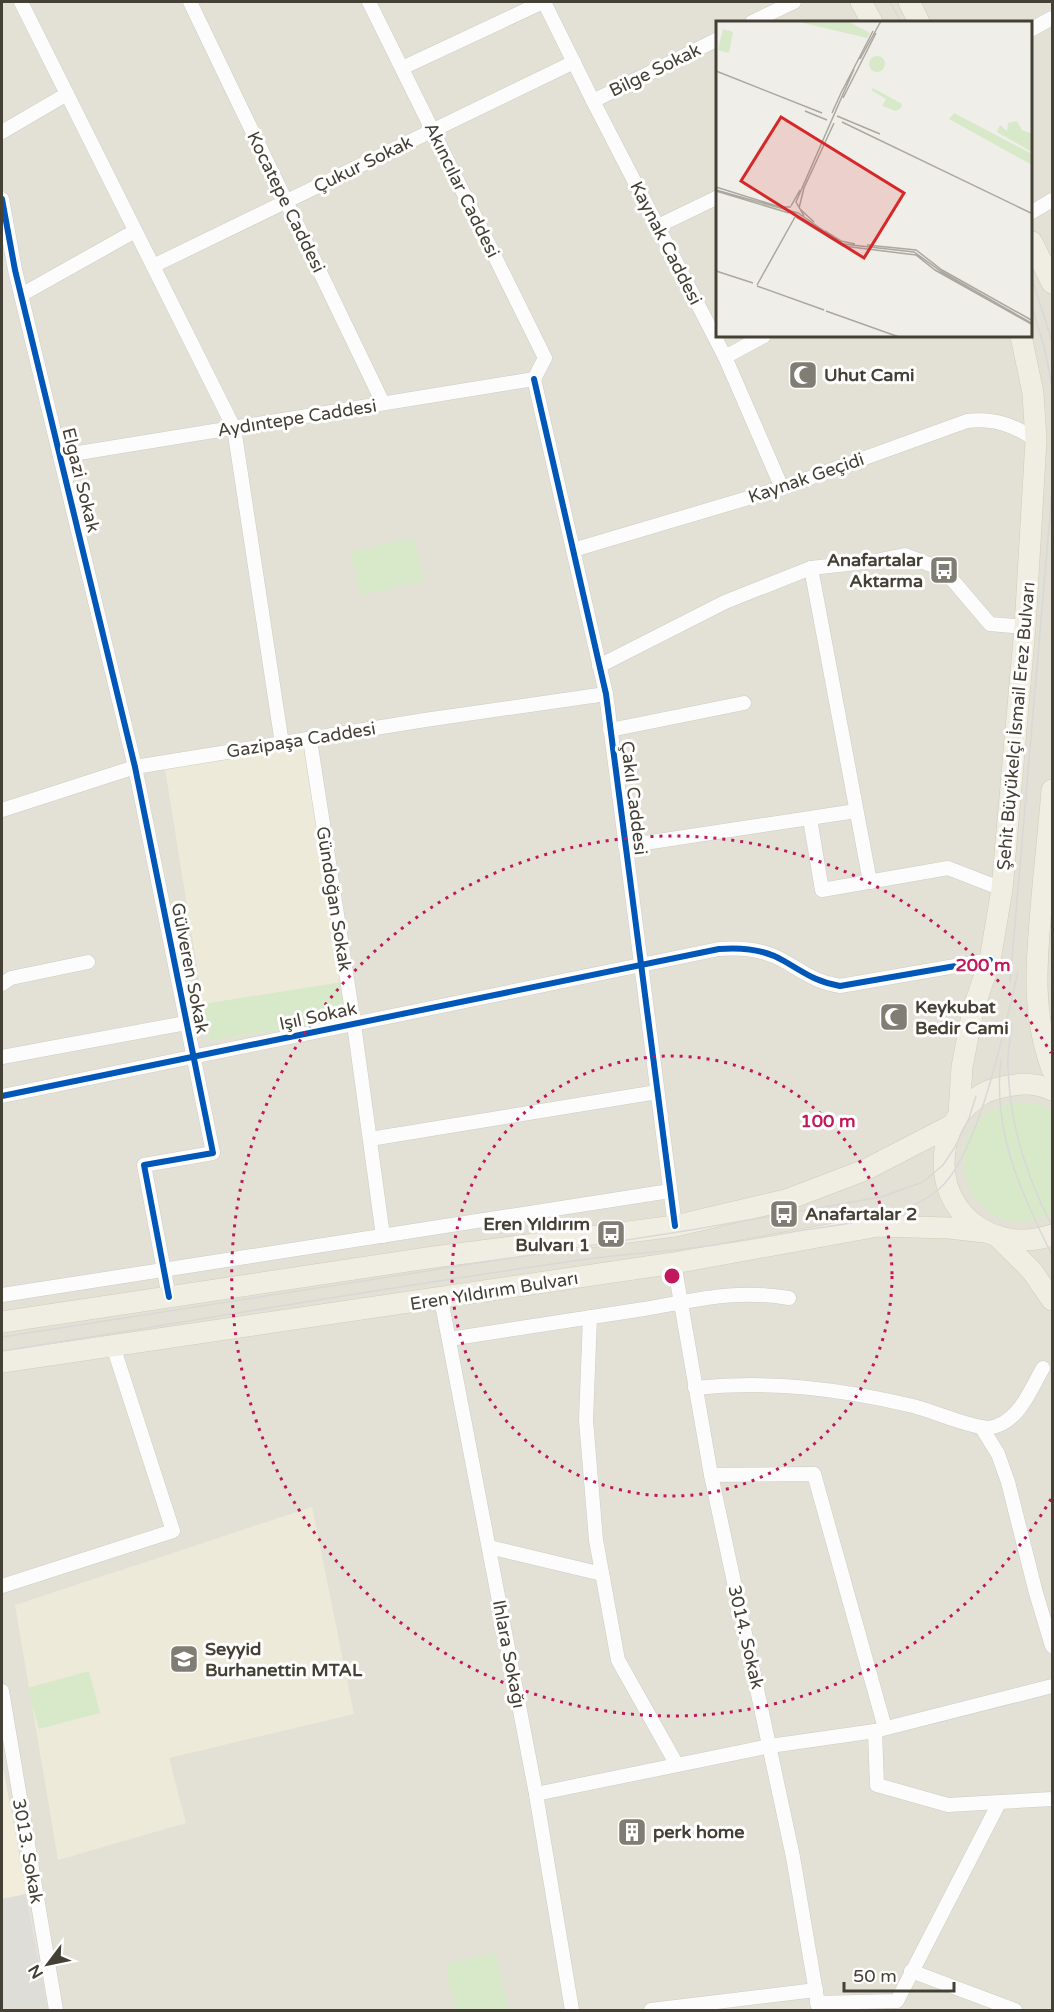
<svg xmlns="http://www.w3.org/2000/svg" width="1054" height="2012" font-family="'Varela Round',sans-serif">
<rect width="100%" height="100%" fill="#efeee8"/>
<!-- residential -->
<path fill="#e3e1d5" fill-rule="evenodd" d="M2,2H1052V2010H48L2,1763ZM718,22H1032V336H718Z"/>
<!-- commercial -->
<polygon fill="#f2ecdb" points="2,1763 26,1894 2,1899"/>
<!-- education -->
<g fill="#edeada">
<polygon points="305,747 348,1019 209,1041 165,769"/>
<polygon points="312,1507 354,1714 169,1758 186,1823 58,1860 15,1605"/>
</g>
<!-- green -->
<g fill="#d8e9c9">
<polygon points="414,538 424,581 360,595 350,551"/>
<polygon points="342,982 348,1019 209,1041 203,1004"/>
<path d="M1019,1102L1040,1105L1052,1111V1213C964,1257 921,1114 1019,1102Z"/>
<polygon points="89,1671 100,1713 39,1729 27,1688"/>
<polygon points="495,1953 509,2010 456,2010 445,1964"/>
</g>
<!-- parking -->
<polygon fill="#deddd8" points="26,1894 48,2010 2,2010 2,1899"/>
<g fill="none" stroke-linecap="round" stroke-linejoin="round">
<!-- minor casing -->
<g stroke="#cdccc6" stroke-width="15">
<g id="minor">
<polyline points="21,2 234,428 282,744"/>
<polyline points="190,2 383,403"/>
<polyline points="369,2 545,358 534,379"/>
<polyline points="544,2 593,101 725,357 782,488"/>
<polyline points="752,22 794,2"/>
<polyline points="1032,29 1052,18"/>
<polyline points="402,68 543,2"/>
<polyline points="593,101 718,39"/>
<polyline points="2,132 67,94"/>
<polyline points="2,199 15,270 135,767 213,1153 144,1165 169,1297"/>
<polyline points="1032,212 1052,200"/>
<polyline points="658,226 718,197"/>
<polyline points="153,266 574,62"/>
<polyline points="21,295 135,231"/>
<polyline points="725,357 764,336"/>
<polyline points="534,379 606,694 675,1226"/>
<polyline points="60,456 534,379"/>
<path d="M573,550L782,488L967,421C994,418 1014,425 1036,440"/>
<polyline points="811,568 870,882"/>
<polyline points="599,666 725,602 811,568 875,561 905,555 944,570 990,624 1025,627"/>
<polyline points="610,730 744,703"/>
<polyline points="310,740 354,1024 383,1236"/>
<polyline points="2,810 135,767 425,720 606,694"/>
<polyline points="810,819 822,890 948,868 1002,889"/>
<polyline points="625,846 856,811"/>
<polyline points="2,984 11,978 88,962"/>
<polyline points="2,1057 186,1023"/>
<path d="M2,1096L719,949C742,947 764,949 784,961C805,973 816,982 840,986L990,960"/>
<polyline points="370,1139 657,1092"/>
<polyline points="674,1263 711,1475 793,1857 819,2010"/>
<polyline points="2,1295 670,1191"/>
<polyline points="441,1299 536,1794 572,2010"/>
<polyline points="590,1317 586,1420 596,1540 618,1660 677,1765"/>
<path d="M449,1339C514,1329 579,1319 644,1309C698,1300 733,1289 789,1298"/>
<path d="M695,1388C770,1380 841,1389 913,1406C936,1412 966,1426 988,1428C1018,1425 1030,1390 1043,1368"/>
<polyline points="982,1428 998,1454 1008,1482 1036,1593 1052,1646"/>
<polyline points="711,1475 814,1474 885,1728"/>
<polyline points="489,1547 602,1574"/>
<polyline points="2,1586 173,1531 113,1346"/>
<polyline points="2,1691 56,2010"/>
<polyline points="875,1731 877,1785 948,1805 1052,1799"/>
<polyline points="536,1794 770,1746 875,1731 1052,1686"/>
<polyline points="911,1971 1015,2010"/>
<polyline points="817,2003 897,2001 999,1803"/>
<polyline points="651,2010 816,1990"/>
</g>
</g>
<!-- primary casing -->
<g stroke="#d1ccb6" stroke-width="22">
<g id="primary">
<polyline points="861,2 872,22"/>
<polyline points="909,2 919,22"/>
<polyline points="1032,242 1052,283"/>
<path d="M1052,790C1049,830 1044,870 1041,910C1036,965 1032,1015 1052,1069"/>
<path d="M1052,1090C1034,1082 1018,1083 998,1088C985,1091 977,1097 967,1106C954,1119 947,1132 945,1150C936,1213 994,1255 1052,1235"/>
<polyline points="959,1114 962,1067 973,1010 990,960 1002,889 1025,627 1036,440 1033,393 1021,336"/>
<polyline points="998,1237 1032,1271 1052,1300"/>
<polyline points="2,1322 434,1257 675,1226 786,1200 865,1170 952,1125"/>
<polyline points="2,1362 674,1263 878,1226 949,1228 985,1232"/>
</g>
</g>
<!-- minor -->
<use href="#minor" stroke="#fdfcfc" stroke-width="14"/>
<!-- primary -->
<use href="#primary" stroke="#f0eee3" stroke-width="21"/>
<!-- tram -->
<g stroke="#d8d8d7" stroke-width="1.5">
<polyline points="890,2 901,22"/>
<polyline points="1032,279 1051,338"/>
<polyline points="1032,307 1045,350 1052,387"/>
<polyline points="1010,982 1052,492"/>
<path d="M1012,1023C1011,1037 1007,1051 1008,1065C1009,1122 1026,1176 1052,1226"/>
<path d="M1001,1060C992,1131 1021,1193 1052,1255"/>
<polyline points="2,1337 691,1230 881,1197 923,1182 943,1165 955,1147 969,1118 976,1096"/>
<path d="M2,1351C192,1321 382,1288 573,1261C613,1255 652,1253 692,1248C727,1244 763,1237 798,1231C845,1223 901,1221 939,1189C979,1155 1005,1025 1018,972"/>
</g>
<!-- cycleway casing -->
<g stroke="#fff" stroke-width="10">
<g id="cycleway">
<polyline points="2,199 15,270 135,767 213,1153 144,1165 169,1297"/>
<polyline points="534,379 606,694 675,1226"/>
<path d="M2,1096L719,949C742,947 764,949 784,961C805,973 816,982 840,986L990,960"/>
</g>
</g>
<!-- cycleway -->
<use href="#cycleway" stroke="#0057b8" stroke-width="6"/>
</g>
<!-- distance rings -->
<g fill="none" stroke="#c2185b" stroke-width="3" stroke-dasharray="3 6">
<circle cx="672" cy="1276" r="220"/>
<path d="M1051 1499A440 440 0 1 1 1051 1053"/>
</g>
<!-- icons -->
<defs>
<g id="mosque-square" transform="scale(1.5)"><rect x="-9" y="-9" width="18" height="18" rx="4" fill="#807d74" stroke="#fff"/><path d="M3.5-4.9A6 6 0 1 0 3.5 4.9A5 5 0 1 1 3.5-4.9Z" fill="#fff"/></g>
<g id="bus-square" transform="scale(1.5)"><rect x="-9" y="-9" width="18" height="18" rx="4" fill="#807d74" stroke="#fff"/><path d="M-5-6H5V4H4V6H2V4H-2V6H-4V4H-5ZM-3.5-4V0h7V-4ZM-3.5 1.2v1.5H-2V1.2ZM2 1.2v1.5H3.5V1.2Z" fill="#fff"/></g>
<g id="school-square" transform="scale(1.5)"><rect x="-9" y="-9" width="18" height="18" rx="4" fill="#807d74" stroke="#fff"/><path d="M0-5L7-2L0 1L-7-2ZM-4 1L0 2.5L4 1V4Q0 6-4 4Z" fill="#fff"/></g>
<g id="building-square" transform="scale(1.5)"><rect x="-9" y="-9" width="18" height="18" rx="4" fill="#807d74" stroke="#fff"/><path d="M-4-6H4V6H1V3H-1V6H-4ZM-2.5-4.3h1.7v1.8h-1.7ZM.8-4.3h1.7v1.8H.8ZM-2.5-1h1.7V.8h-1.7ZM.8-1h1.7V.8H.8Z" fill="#fff"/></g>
</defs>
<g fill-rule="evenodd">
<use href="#mosque-square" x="803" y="375"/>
<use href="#bus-square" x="944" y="570"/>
<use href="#mosque-square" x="894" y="1017"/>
<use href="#bus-square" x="784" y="1214"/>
<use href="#bus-square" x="611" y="1234"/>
<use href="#school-square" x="184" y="1659"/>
<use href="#building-square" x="632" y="1832"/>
</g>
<g text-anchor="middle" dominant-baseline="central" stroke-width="6" stroke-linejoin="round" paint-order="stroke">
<!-- street labels -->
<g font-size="18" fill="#444035" stroke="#fff">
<text transform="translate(655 70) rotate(-26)">Bilge Sokak</text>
<text transform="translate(363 164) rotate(-26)">Çukur Sokak</text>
<text transform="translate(462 190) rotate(64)">Akıncılar Caddesi</text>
<text transform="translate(286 202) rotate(64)">Kocatepe Caddesi</text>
<text transform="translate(666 243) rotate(63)">Kaynak Caddesi</text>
<text transform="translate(297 418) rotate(-9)">Aydıntepe Caddesi</text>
<text transform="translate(806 478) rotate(-19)">Kaynak Geçidi</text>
<text transform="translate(81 480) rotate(76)">Elgazi Sokak</text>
<text transform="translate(1016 726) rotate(-85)">Şehit Büyükelçi İsmail Erez Bulvarı</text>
<text transform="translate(301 740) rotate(-9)">Gazipaşa Caddesi</text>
<text transform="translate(634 798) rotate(83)">Çakıl Caddesi</text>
<text transform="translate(334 899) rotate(81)">Gündoğan Sokak</text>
<text transform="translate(190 968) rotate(79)">Gülveren Sokak</text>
<text transform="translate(318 1016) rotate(-12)">Işıl Sokak</text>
<text transform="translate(494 1291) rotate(-9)">Eren Yıldırım Bulvarı</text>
<text transform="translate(746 1637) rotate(77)">3014. Sokak</text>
<text transform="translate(509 1654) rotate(79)">Ihlara Sokağı</text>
<text transform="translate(28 1851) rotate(80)">3013. Sokak</text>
</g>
<!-- poi labels -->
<g font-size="18" font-weight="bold" fill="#444035" stroke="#fff" text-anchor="start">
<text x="824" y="375">Uhut Cami</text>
<text x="923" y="560" text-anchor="end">Anafartalar<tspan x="923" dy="21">Aktarma</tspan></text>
<text x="915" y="1007">Keykubat<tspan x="915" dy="21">Bedir Cami</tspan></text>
<text x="805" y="1214">Anafartalar 2</text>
<text x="590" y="1224" text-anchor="end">Eren Yıldırım<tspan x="590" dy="21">Bulvarı 1</tspan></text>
<text x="205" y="1649">Seyyid<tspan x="205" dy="21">Burhanettin MTAL</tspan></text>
<text x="653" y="1832">perk home</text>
</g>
</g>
<!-- overview -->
<g transform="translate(716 21)">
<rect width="316" height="316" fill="#efeee8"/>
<path d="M79,0H131L154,12L151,17ZM7,8L17,11L13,32L2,29ZM153 43a8 8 0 1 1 16 0a8 8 0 1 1-16 0ZM157,67L186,83L185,87L180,90L166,85L170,78L155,69ZM238,92L316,133V144L233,98ZM301,100L306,109L316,113V131L281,111L284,104L291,110L292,102Z" fill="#d8e9c9"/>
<path fill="none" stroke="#aba8a0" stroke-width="1.5" d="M144,38L165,0M0,50L106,92M124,74L157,10M127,77L160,12M89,90L111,99M116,92L125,72M121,95L164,113M126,101L317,193M0,166L64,186H75M0,169L82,192L127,223L198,231L226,251L317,303M0,170L73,192M75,185L84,169M83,187L88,167L118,102M84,188L98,201M88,195L80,181L138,48M80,196L127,225L200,234L219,249L317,304M109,210L125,220L139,223M151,224L200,229L226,249L317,300M0,250L37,262M41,264L79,196M41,265L108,289M110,290L183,316"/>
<path fill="#d62828" fill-opacity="0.15" stroke="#d62828" stroke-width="3" d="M65,96L188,172L148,237L25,160Z"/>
<rect width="316" height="316" fill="none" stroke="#444035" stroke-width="3"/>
</g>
<circle cx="672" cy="1276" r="9" fill="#c2185b" stroke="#fff" stroke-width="3"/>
<g font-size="18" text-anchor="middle" font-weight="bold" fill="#c2185b" stroke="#fff" stroke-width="6" stroke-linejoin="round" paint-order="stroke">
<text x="983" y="971">200 m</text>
<text x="828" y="1127">100 m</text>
</g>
<!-- border -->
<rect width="1054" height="2012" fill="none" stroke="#444035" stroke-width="6"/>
<!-- north arrow -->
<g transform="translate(48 1964) rotate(238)" stroke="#ffffff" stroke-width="4.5" paint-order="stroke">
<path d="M0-4.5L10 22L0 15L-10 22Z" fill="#444035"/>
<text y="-9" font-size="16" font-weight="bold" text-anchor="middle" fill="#444035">N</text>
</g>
<!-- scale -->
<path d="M844 1982v9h110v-9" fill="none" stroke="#444035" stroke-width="3"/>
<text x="853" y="1982" font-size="18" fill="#444035" stroke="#ffffff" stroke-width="4.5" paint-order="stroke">50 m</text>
</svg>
